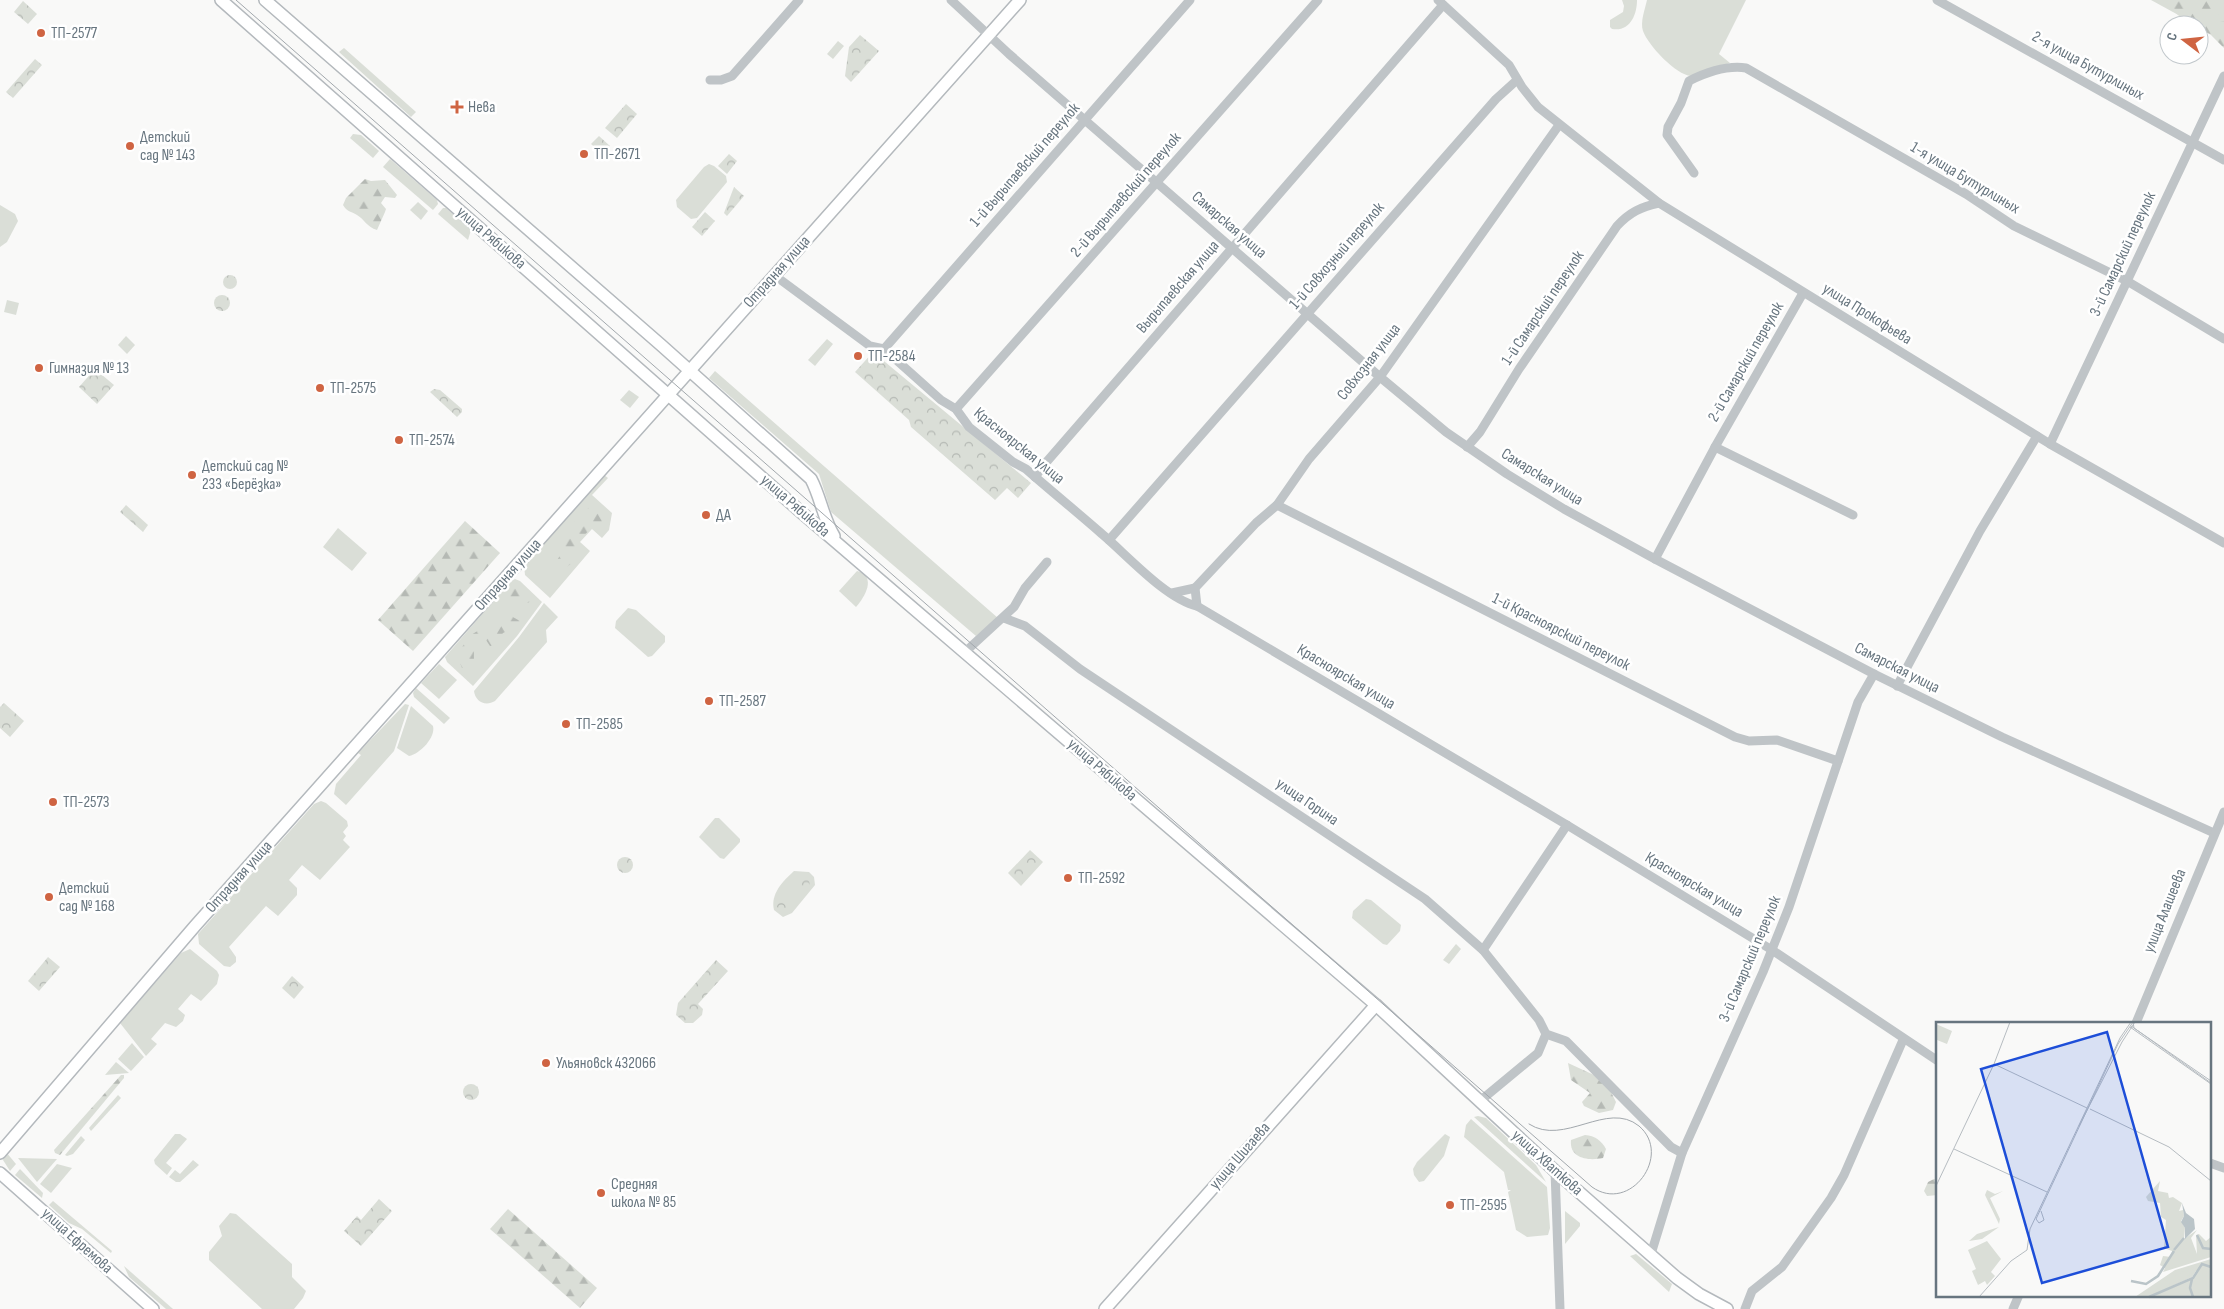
<svg xmlns="http://www.w3.org/2000/svg" width="2224" height="1309" font-family="'Sofia Sans Condensed',sans-serif">
<defs>
<pattern id="forest-firs" width="22" height="20" patternUnits="userSpaceOnUse" patternTransform="scale(1.25)"><rect width="22" height="20" fill="#daded7"/><path d="M5 1l3.5 6h-7zM16 11l3.5 6h-7z" fill="#b5b9b4"/></pattern>
<pattern id="park-crowns" width="20" height="18" patternUnits="userSpaceOnUse" patternTransform="scale(1.25)"><rect width="20" height="18" fill="#daded7"/><path d="M2 6a3 3 0 1 1 6 0M12 15a3 3 0 1 1 6 0" fill="none" stroke="#b5b9b4"/></pattern>
</defs>
<rect width="100%" height="100%" fill="#f9f9f8"/>
<!-- grass -->
<g fill="#daded7">
<path d="M1622,0H1637C1637,15 1630,32 1612,29L1610,27V20L1623,12L1624,6Z"/>
<path d="M1647,0H1746L1719,54L1730,63L1691,76C1676,75 1648,45 1643,31C1640,22 1645,9 1647,0Z"/>
<polygon points="2151,0 2224,0 2224,40"/>
<polygon points="838,41 844,46 833,59 827,54"/>
<polygon points="344,48 416,112 411,117 339,52"/>
<polygon points="353,134 361,135 379,151 373,158 350,138"/>
<polygon points="390,159 437,200 438,204 433,210 383,167"/>
<polygon points="709,164 714,166 726,176 727,182 697,218 691,219 677,207 676,200 704,167"/>
<polygon points="418,202 428,211 421,220 410,210"/>
<polygon points="0,205 15,214 18,221 7,242 0,247"/>
<polygon points="443,208 446,208 471,230 468,240 438,214"/>
<polygon points="7,300 19,303 16,315 4,312"/>
<polygon points="126,336 135,345 127,354 118,345"/>
<polygon points="827,339 833,344 815,366 808,360"/>
<polygon points="715,371 998,618 976,636 831,512 819,474 709,378"/>
<polygon points="629,390 639,397 630,408 620,400"/>
<polygon points="604,475 608,478 592,495 612,513 609,530 602,538 592,529 580,542 590,551 550,598 525,575 524,565"/>
<polygon points="338,528 367,553 352,571 323,547"/>
<path d="M857,571C877,576 865,597 856,607L839,591Z"/>
<polygon points="515,579 520,581 542,602 517,636 473,686 447,662 445,657 510,582"/>
<path d="M544,603L558,617L546,630L547,642L495,701C485,707 475,701 474,691L519,637Z"/>
<polygon points="628,608 636,610 665,636 665,642 652,656 648,657 615,628 616,621"/>
<polygon points="439,664 457,680 439,699 421,683"/>
<polygon points="416,688 450,718 444,724 414,697 413,693"/>
<polygon points="405,704 409,705 394,751 346,805 334,794 336,784 361,755 358,753"/>
<path d="M411,706L433,726C436,737 420,754 409,756L397,748Z"/>
<polygon points="321,801 326,803 347,821 348,826 343,832 346,836 343,840 350,847 320,880 302,865 289,880 297,888 297,895 278,916 266,906 229,947 236,957 236,962 230,967 224,966 199,944 198,934 314,804"/>
<polygon points="715,818 719,818 740,839 740,842 724,859 720,858 699,837"/>
<path d="M794,871L809,872L814,877L815,885L792,913L783,917L774,910C770,894 783,881 794,871Z"/>
<polygon points="1366,899 1371,900 1401,925 1400,931 1387,945 1383,944 1352,918 1353,911"/>
<polygon points="1456,944 1461,949 1449,964 1443,960"/>
<polygon points="190,949 217,971 219,975 217,984 201,1001 191,994 178,1009 185,1015 183,1021 176,1027 165,1023 151,1039 157,1044 146,1056 120,1023 181,953"/>
<polygon points="132,1043 144,1057 131,1071 118,1059"/>
<polygon points="116,1062 129,1073 105,1075"/>
<polygon points="118,1095 121,1098 91,1131 89,1128"/>
<polygon points="1478,1116 1486,1118 1536,1165 1546,1182 1474,1117"/>
<polygon points="1471,1119 1547,1187 1550,1228 1548,1235 1527,1237 1516,1230 1508,1192 1511,1190 1508,1190 1504,1172 1464,1137 1466,1125"/>
<polygon points="175,1134 180,1134 187,1139 166,1163 172,1168 167,1175 155,1164 154,1160"/>
<polygon points="1445,1134 1450,1137 1444,1156 1424,1181 1419,1182 1414,1175 1413,1169 1417,1162"/>
<polygon points="81,1136 85,1140 73,1154 67,1156 65,1155"/>
<polygon points="6,1152 16,1164 10,1171 3,1160"/>
<polygon points="18,1158 57,1159 37,1182"/>
<polygon points="193,1160 199,1165 180,1182 176,1182 169,1177 175,1170 180,1174"/>
<polygon points="57,1164 72,1168 51,1193 40,1184"/>
<polygon points="20,1169 43,1193 42,1198 15,1175"/>
<polygon points="53,1201 112,1251 111,1253 82,1229 69,1223 49,1205"/>
<polygon points="1565,1211 1580,1223 1580,1226 1565,1244"/>
<polygon points="230,1213 236,1214 292,1264 292,1277 306,1291 303,1298 294,1309 262,1309 209,1260 209,1252 222,1236 219,1226"/>
<polygon points="1636,1254 1672,1284 1669,1292 1630,1256"/>
<polygon points="124,1266 173,1309 166,1309 129,1277"/>
</g>
<!-- forest -->
<g fill="url(#forest-firs)">
<path d="M2169,0H2219L2222,6L2220,13L2212,20L2216,23L2224,21V48L2211,35L2199,28V25C2184,25 2180,15 2169,7Z"/>
<path d="M365,179L371,181L385,180L397,195L395,198L385,197L381,203L386,209L385,212L377,230C367,227 364,219 357,215C351,211 347,212 343,205L346,198Z"/>
<path d="M594,500L610,515L607,529L601,535L591,528L579,541C580,555 579,558 567,567L558,563L557,560L562,553L556,549L564,530L571,527L580,514L587,512L589,504Z"/>
<polygon points="465,521 500,553 413,651 378,620"/>
<polygon points="512,584 529,591 534,596 534,600 514,609 506,606 503,594"/>
<path d="M511,616L520,621L518,626L503,633L495,645L490,646L486,640C472,648 474,649 474,665L472,667L462,668L458,658L459,651L471,635L479,630L504,624L507,618Z"/>
<polygon points="1568,1063 1594,1075 1611,1092 1616,1102 1613,1110 1599,1113 1584,1106 1582,1102 1590,1093 1571,1080"/>
<polygon points="121,1075 124,1075 124,1078 60,1155 55,1153 54,1150"/>
<path d="M1585,1135C1595,1136 1601,1140 1606,1149L1603,1158C1589,1161 1569,1159 1571,1140Z"/>
<polygon points="1934,1179 1938,1180 1938,1195 1927,1196 1924,1191 1928,1182"/>
<polygon points="508,1209 597,1288 580,1308 490,1229"/>
</g>
<!-- park -->
<g fill="url(#park-crowns)">
<polygon points="23,1 37,14 28,24 14,12"/>
<polygon points="860,35 879,51 851,82 845,76 849,47"/>
<polygon points="35,59 42,65 13,98 6,92"/>
<polygon points="626,104 637,114 617,138 605,128"/>
<polygon points="599,136 610,146 603,154 591,144"/>
<polygon points="729,154 737,161 727,174 718,166"/>
<polygon points="734,187 744,196 727,216 724,213"/>
<polygon points="705,212 715,221 702,236 692,227"/>
<circle cx="230" cy="282" r="7"/>
<circle cx="222" cy="303" r="8"/>
<polygon points="873,352 1031,483 1018,498 1007,488 995,500 911,427 909,420 855,372"/>
<polygon points="95,369 114,385 97,404 79,387"/>
<polygon points="434,389 440,390 462,409 462,412 457,417 430,392"/>
<polygon points="126,505 148,525 143,532 120,512"/>
<polygon points="4,703 24,721 10,737 0,728 0,707"/>
<polygon points="1030,850 1043,862 1021,886 1008,873"/>
<circle cx="625" cy="865" r="8"/>
<circle cx="804" cy="883" r="5.5"/>
<circle cx="784" cy="903" r="8"/>
<polygon points="48,957 60,967 39,991 28,981"/>
<polygon points="716,960 728,971 698,1004 703,1009 702,1015 693,1023 685,1023 676,1015 678,1003"/>
<polygon points="292,976 304,987 294,999 282,988"/>
<circle cx="471" cy="1092" r="8"/>
<polygon points="379,1199 392,1211 361,1246 344,1231 357,1216 361,1220"/>
</g>
<g fill="none" stroke-linecap="round" stroke-linejoin="round">
<!-- secondary casing -->
<g stroke="#b4b9bd" stroke-width="14">
<g id="secondary">
<polyline points="221,0 802,513 1376,1005 1555,1171 1677,1278 1699,1294 1727,1309"/>
<path d="M265,0L661,345L811,479C821,498 823,518 834,536"/>
<polyline points="0,1153 195,926 1020,0"/>
<polyline points="0,1173 153,1309"/>
<polyline points="1105,1309 1376,1005"/>
</g>
</g>
<!-- street -->
<g stroke="#bfc4c7" stroke-width="9">
<polyline points="951,0 1009,54 1380,377 1446,432 1507,474 1564,509 1655,559 1874,674 2002,737 2214,833"/>
<polyline points="1438,0 1509,65 1522,87 1538,107 1659,203 2050,444 2224,543"/>
<polyline points="1937,0 2224,160"/>
<polyline points="710,80 721,80 732,76 799,0"/>
<path d="M1694,173L1667,135L1668,127L1681,103L1689,81C1707,72 1726,65 1746,68L1966,194L2014,226L2127,281L2224,339"/>
<path d="M774,275L870,346L884,349L941,400L956,409L969,427L1013,462L1026,469C1051,491 1077,512 1102,534C1127,555 1166,599 1197,606L1567,825L1772,950L1938,1061"/>
<polyline points="884,349 1190,0"/>
<polyline points="956,409 1318,0"/>
<polyline points="2050,444 2224,76"/>
<path d="M1467,447L1480,432L1519,369L1617,226C1630,212 1641,207 1659,203"/>
<polyline points="1715,447 1853,515"/>
<polyline points="1035,477 1043,466 1443,5"/>
<polyline points="1277,505 1735,737 1749,741 1777,740 1838,761"/>
<polyline points="1109,540 1496,99 1517,80"/>
<polyline points="1655,559 1715,447 1803,293"/>
<polyline points="1172,593 1195,588"/>
<polyline points="1197,606 1195,588 1256,523 1277,505 1309,459 1380,377 1559,125"/>
<polyline points="1004,618 1025,626 1080,669 1425,899 1483,950 1539,1020 1546,1034 1566,1041 1671,1147 1682,1153"/>
<polyline points="965,652 1014,607 1025,588 1047,562"/>
<polyline points="1897,686 1980,531 2037,436"/>
<polyline points="1483,950 1567,825"/>
<polyline points="2136,1023 2224,812"/>
<polyline points="1480,1101 1538,1053 1546,1034"/>
<polyline points="2210,1163 2224,1168"/>
<polyline points="1555,1171 1560,1309"/>
<polyline points="1651,1254 1682,1153 1763,972 1789,907 1858,702 1874,674"/>
<polyline points="1745,1309 1752,1291 1782,1267 1831,1198 1844,1175 1903,1040"/>
<polyline points="2013,1309 2019,1295"/>
</g>
<!-- secondary -->
<use href="#secondary" stroke="#fff" stroke-width="11"/>
<!-- tram -->
<path stroke="#a2a8ad" stroke-width="1" d="M236,0L1592,1187C1630,1214 1673,1155 1639,1126C1607,1100 1564,1147 1529,1124"/>
</g>
<!-- markers -->
<g fill="#cf6442" stroke="#fff" stroke-width="2">
<circle cx="41" cy="33" r="5"/>
<path d="M454.5 99.5h5v5h5v5h-5v5h-5v-5h-5v-5h5z"/>
<circle cx="130" cy="146" r="5"/>
<circle cx="584" cy="154" r="5"/>
<circle cx="858" cy="356" r="5"/>
<circle cx="39" cy="368" r="5"/>
<circle cx="320" cy="388" r="5"/>
<circle cx="399" cy="440" r="5"/>
<circle cx="192" cy="475" r="5"/>
<circle cx="706" cy="515" r="5"/>
<circle cx="709" cy="701" r="5"/>
<circle cx="566" cy="724" r="5"/>
<circle cx="53" cy="802" r="5"/>
<circle cx="1068" cy="878" r="5"/>
<circle cx="49" cy="897" r="5"/>
<circle cx="546" cy="1063" r="5"/>
<circle cx="601" cy="1193" r="5"/>
<circle cx="1450" cy="1205" r="5"/>
</g>
<g text-anchor="middle" dominant-baseline="central" stroke-width="5" stroke-linejoin="round" paint-order="stroke">
<!-- poi labels -->
<g font-size="16" fill="#67757f" stroke="#fff" text-anchor="start">
<text x="51" y="33">ТП-2577</text>
<text x="468" y="107">Нева</text>
<text x="140" y="137">Детский<tspan x="140" dy="18">сад № 143</tspan></text>
<text x="594" y="154">ТП-2671</text>
<text x="868" y="356">ТП-2584</text>
<text x="49" y="368">Гимназия № 13</text>
<text x="330" y="388">ТП-2575</text>
<text x="409" y="440">ТП-2574</text>
<text x="202" y="466">Детский сад №<tspan x="202" dy="18">233 «Берёзка»</tspan></text>
<text x="716" y="515">ДА</text>
<text x="719" y="701">ТП-2587</text>
<text x="576" y="724">ТП-2585</text>
<text x="63" y="802">ТП-2573</text>
<text x="1078" y="878">ТП-2592</text>
<text x="59" y="888">Детский<tspan x="59" dy="18">сад № 168</tspan></text>
<text x="556" y="1063">Ульяновск 432066</text>
<text x="611" y="1184">Средняя<tspan x="611" dy="18">школа № 85</tspan></text>
<text x="1460" y="1205">ТП-2595</text>
</g>
<!-- street labels -->
<g font-size="16" fill="#67757f" stroke="#fff">
<text transform="translate(2088 66) rotate(29)">2-я улица Бутурлиных</text>
<text transform="translate(1025 165) rotate(-49)">1-й Вырыпаевский переулок</text>
<text transform="translate(1965 178) rotate(31)">1-я улица Бутурлиных</text>
<text transform="translate(1126 195) rotate(-49)">2-й Вырыпаевский переулок</text>
<text transform="translate(1229 225) rotate(41)">Самарская улица</text>
<text transform="translate(491 238) rotate(41)">улица Рябикова</text>
<text transform="translate(2123 254) rotate(-65)">3-й Самарский переулок</text>
<text transform="translate(1337 256) rotate(-49)">1-й Совхозный переулок</text>
<text transform="translate(777 272) rotate(-48)">Отрадная улица</text>
<text transform="translate(1178 287) rotate(-49)">Вырыпаевская улица</text>
<text transform="translate(1543 308) rotate(-56)">1-й Самарский переулок</text>
<text transform="translate(1867 314) rotate(32)">улица Прокофьева</text>
<text transform="translate(1369 362) rotate(-52)">Совхозная улица</text>
<text transform="translate(1746 362) rotate(-60)">2-й Самарский переулок</text>
<text transform="translate(1019 446) rotate(39)">Красноярская улица</text>
<text transform="translate(1542 477) rotate(32)">Самарская улица</text>
<text transform="translate(795 506) rotate(41)">улица Рябикова</text>
<text transform="translate(508 575) rotate(-48)">Отрадная улица</text>
<text transform="translate(1561 632) rotate(27)">1-й Красноярский переулок</text>
<text transform="translate(1897 668) rotate(27)">Самарская улица</text>
<text transform="translate(1346 677) rotate(31)">Красноярская улица</text>
<text transform="translate(1102 770) rotate(41)">улица Рябикова</text>
<text transform="translate(1307 802) rotate(34)">улица Горина</text>
<text transform="translate(239 877) rotate(-48)">Отрадная улица</text>
<text transform="translate(1694 885) rotate(31)">Красноярская улица</text>
<text transform="translate(2165 911) rotate(-68)">улица Алашеева</text>
<text transform="translate(1750 959) rotate(-67)">3-й Самарский переулок</text>
<text transform="translate(1240 1156) rotate(-49)">улица Шигаева</text>
<text transform="translate(1547 1163) rotate(42)">улица Хваткова</text>
<text transform="translate(77 1241) rotate(42)">улица Ефремова</text>
</g>
</g>
<!-- overview -->
<g transform="translate(1936 1022)">
<rect width="275" height="275" fill="#f9f9f8"/>
<path d="M224,159L222,169L232,171L233,176L237,175L246,181L243,189L247,188L248,194L245,199L249,206L248,217L261,208L255,216L261,232L260,213L263,212L270,219L275,215V235L227,250L229,246L224,243L227,234L235,235L236,229L228,226L230,198L225,195L224,181L212,179L210,175ZM275,237V245L260,249L256,255L212,275H199L239,248Z" fill="#daded7"/>
<path d="M51,168L59,172L67,169L54,176L64,197L63,202L49,173ZM63,205L46,217L33,219L41,212Z" fill="#daded7"/>
<path d="M258,245L253,253L205,275L233,256Z" fill="#daded7"/>
<path d="M0,2L16,9L11,22L1,18L0,21Z" fill="#daded7"/>
<path d="M51,219L65,237L55,250L59,254L51,263L49,259L42,263L36,249L40,247L32,228ZM271,243L275,245V275H215L256,257L263,245Z" fill="#daded7"/>
<path d="M246,181L250,191L258,197L259,207L249,217V206L245,200L248,194Z" fill="#bac4c8"/>
<path fill="none" stroke="#bac4c8" stroke-width="2.5" d="M261,213L267,226L275,227M238,228L248,216M256,257L254,266L257,275M195,259L210,262L222,254L238,229M213,275L257,256L266,242L275,245"/>
<path fill="none" stroke="#b6bcc1" stroke-width="1" d="M197,0L198,6L275,61M195,4L275,59M194,5L275,62M58,42L151,86M154,87L233,125L275,159M143,104L186,20L199,0M18,127L111,170M0,164L58,42L74,0M105,189L108,198L103,201L100,197L182,22L197,0M43,275L75,239L91,228L94,207L184,16L195,0"/>
<path fill="#1d4ed8" fill-opacity="0.15" stroke="#1d4ed8" stroke-width="2.5" d="M171,10L232,225L106,261L45,47Z"/>
<rect width="275" height="275" fill="none" stroke="#67757f" stroke-width="2.5"/>
</g>
<!-- north arrow -->
<g transform="translate(2184 40) rotate(286)"><circle r="24" fill="#ffffff" stroke="#c2c8cc"/>
<path d="M0-4L9 19L0 12L-9 19Z" fill="#cf6442"/>
<text y="-8" font-size="14" font-weight="bold" text-anchor="middle" fill="#67757f">С</text>
</g>
</svg>
